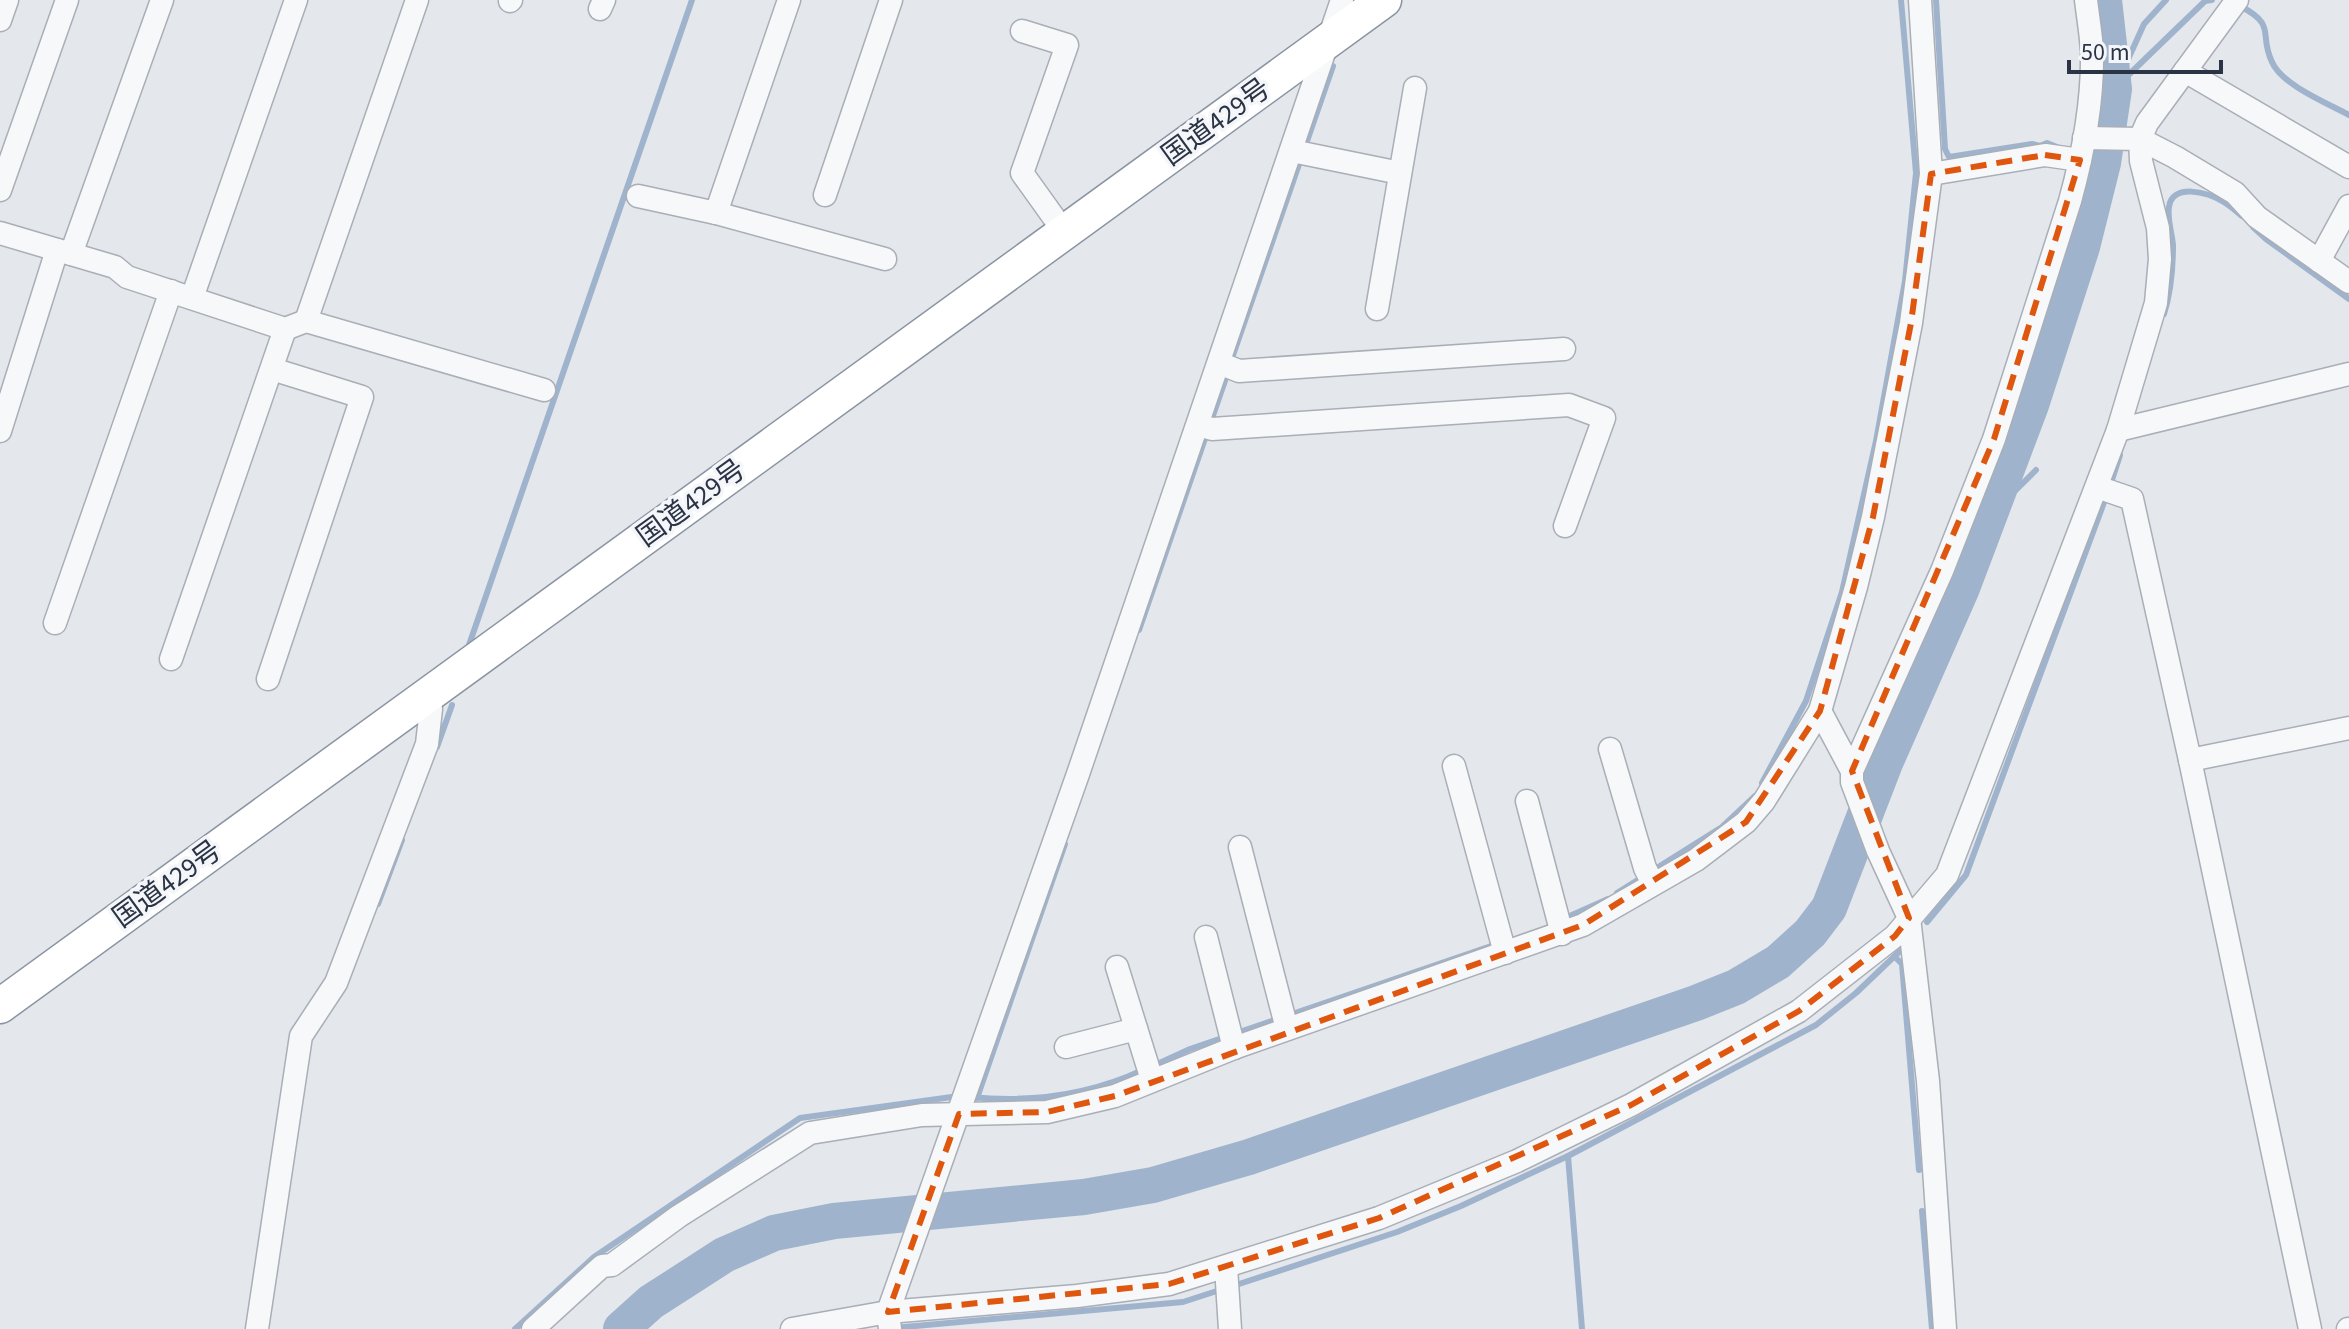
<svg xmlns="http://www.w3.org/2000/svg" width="2349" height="1329" font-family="'Source Sans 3','Noto Sans JP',sans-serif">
<rect width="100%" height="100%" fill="#e4e7ec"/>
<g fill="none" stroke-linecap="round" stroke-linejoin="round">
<!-- stream -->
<g stroke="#9fb4cc" stroke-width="6">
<polyline points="1936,0 1945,149 1949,157 2032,144 2040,146 2047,143 2057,147"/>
<path d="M2240,6C2278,26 2258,33 2272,62C2282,85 2327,103 2349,115"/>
<polyline points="2116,86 2144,24 2166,0"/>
<polyline points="2114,89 2205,1 2212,0"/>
<polyline points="2086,157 2103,163"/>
<polyline points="2253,227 2266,239 2349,299"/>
<path d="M2164,314C2171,292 2173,268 2173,245C2172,233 2167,219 2169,207C2172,183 2208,192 2222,201C2229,205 2236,211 2242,216"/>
<polyline points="1231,361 1333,66"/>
<polyline points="2110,486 2120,455"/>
<polyline points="1999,491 2015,491 2036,470"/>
<polyline points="1139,630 1228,372"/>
<polyline points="469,645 692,0"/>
<polyline points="437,747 452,705"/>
<polyline points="1762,783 1806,701 1842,592 1876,441 1905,281 1916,173 1901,0"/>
<polyline points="1617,893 1722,827 1755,796"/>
<polyline points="378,904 402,840"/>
<polyline points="1563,919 1608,899"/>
<polyline points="1927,922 1966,875 2106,497"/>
<polyline points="1895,957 1902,964 1919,1170"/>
<polyline points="1153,1066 1190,1049 1497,944"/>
<path d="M971,1097C1031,1103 1087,1096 1143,1070"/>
<polyline points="977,1098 1065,844"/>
<polyline points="1568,1156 1582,1329"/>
<polyline points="1922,1211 1932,1329"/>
<polyline points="1233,1286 1397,1232 1461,1206 1568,1156 1816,1025 1856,993 1900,951"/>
<polyline points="893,1328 1183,1302 1223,1289"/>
<polyline points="515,1329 594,1257 800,1118 959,1096"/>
</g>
<!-- river -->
<polyline stroke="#9fb4cc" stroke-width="36" points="621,1329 651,1302 724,1255 774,1233 834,1221 1084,1197 1153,1185 1249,1157 1696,1003 1736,987 1778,962 1810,933 1829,908 1885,763 1962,588 2031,405 2082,247 2103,163 2114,89 2104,0"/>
<!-- minor casing -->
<g stroke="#a9aeb7" stroke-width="25">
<g id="minor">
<polyline points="510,1 511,0"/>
<polyline points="600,9 604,0"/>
<polyline points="0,20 7,0"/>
<polyline points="1022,31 1067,45 1022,173 1065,233"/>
<polyline points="2185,71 2349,167"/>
<polyline points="2084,138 2140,139 2175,157 2235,193 2257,217 2349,282"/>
<polyline points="1292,151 1400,173"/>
<polyline points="1931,174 2045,155 2080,160"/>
<polyline points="0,190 67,0"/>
<polyline points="825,195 891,0"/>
<polyline points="638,196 716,213 885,259"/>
<polyline points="716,213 789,0"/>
<polyline points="0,233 115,267 127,277 285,329 306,321 544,390"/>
<polyline points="71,254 162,0"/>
<polyline points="2319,261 2349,206"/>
<polyline points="192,298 296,0"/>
<polyline points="1377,309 1415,88"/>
<polyline points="306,321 417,0"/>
<polyline points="1219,363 1239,371 1564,349"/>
<polyline points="1198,425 1212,429 1569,405 1604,418 1565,526"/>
<polyline points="2118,430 2349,374"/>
<polyline points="0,431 57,250"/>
<polyline points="2097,487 2132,499 2190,760 2310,1329"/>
<polyline points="55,623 171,291"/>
<polyline points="171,659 285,329"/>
<polyline points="268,679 362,397 272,369"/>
<polyline points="1820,711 1852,771 1852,782 1878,851 1909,918 1928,1081 1945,1329"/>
<polyline points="1610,749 1645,868 1653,884"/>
<polyline points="2190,760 2349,728"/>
<polyline points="1454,766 1505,953"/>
<path d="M1852,771L1942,571L1994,439L2070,201C2083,154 2093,100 2092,51C2091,34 2088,17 2086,0"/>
<polyline points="1527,801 1562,934"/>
<polyline points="1240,847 1287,1029"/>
<polyline points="1206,937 1234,1048"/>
<polyline points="1117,967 1152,1080"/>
<polyline points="1066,1047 1136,1029"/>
<polyline points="1226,1267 1230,1329"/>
<polyline points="257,1329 301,1036 336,983 427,744 431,709 426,694"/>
<polyline points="533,1329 602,1266 612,1265 679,1216 810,1133 922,1115 1047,1112 1115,1096 1234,1048 1583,925 1696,860 1746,822 1764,801 1820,711 1856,587 1873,517 1911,323 1931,174 1920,0"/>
<polyline points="792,1329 888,1312 1077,1296 1169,1284 1379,1218 1517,1161 1631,1105 1799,1011 1895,936 1947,875 2118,430 2156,303 2160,259 2158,228 2141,161 2140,139 2147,123 2237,0"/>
<polyline points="890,1329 888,1312 1078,774 1342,0"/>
<polyline points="2348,1329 2349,1329"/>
</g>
</g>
<!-- highway casing -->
<g stroke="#8b94a3" stroke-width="37">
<polyline id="highway" points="0,1006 1384,0"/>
</g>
<!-- minor -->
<use href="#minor" stroke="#f7f8fa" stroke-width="22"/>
<!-- highway -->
<use href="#highway" stroke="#fff" stroke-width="34"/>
</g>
<!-- marked area -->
<path fill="none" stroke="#df570f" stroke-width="6" stroke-dasharray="16 10" stroke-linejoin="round" d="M2045,155L2080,160L1994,439L1852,771L1909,918L1895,936L1799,1011L1631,1105L1379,1218L1169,1284L888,1312L959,1114L1047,1112L1115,1096L1583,925L1746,822L1820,711L1873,517L1911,323L1931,174Z"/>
<g text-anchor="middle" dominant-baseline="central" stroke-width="7" stroke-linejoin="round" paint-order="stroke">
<!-- street labels -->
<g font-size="28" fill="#2b3445" stroke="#f4f6f9">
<text transform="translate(1216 122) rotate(-36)">国道429号</text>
<text transform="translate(691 503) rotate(-36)">国道429号</text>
<text transform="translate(167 884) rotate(-36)">国道429号</text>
</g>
</g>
<!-- scale -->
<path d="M2069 60v12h152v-12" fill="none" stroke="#2b3445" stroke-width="4"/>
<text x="2081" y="60" font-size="24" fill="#2b3445" stroke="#f4f6f9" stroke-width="6" paint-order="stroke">50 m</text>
</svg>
